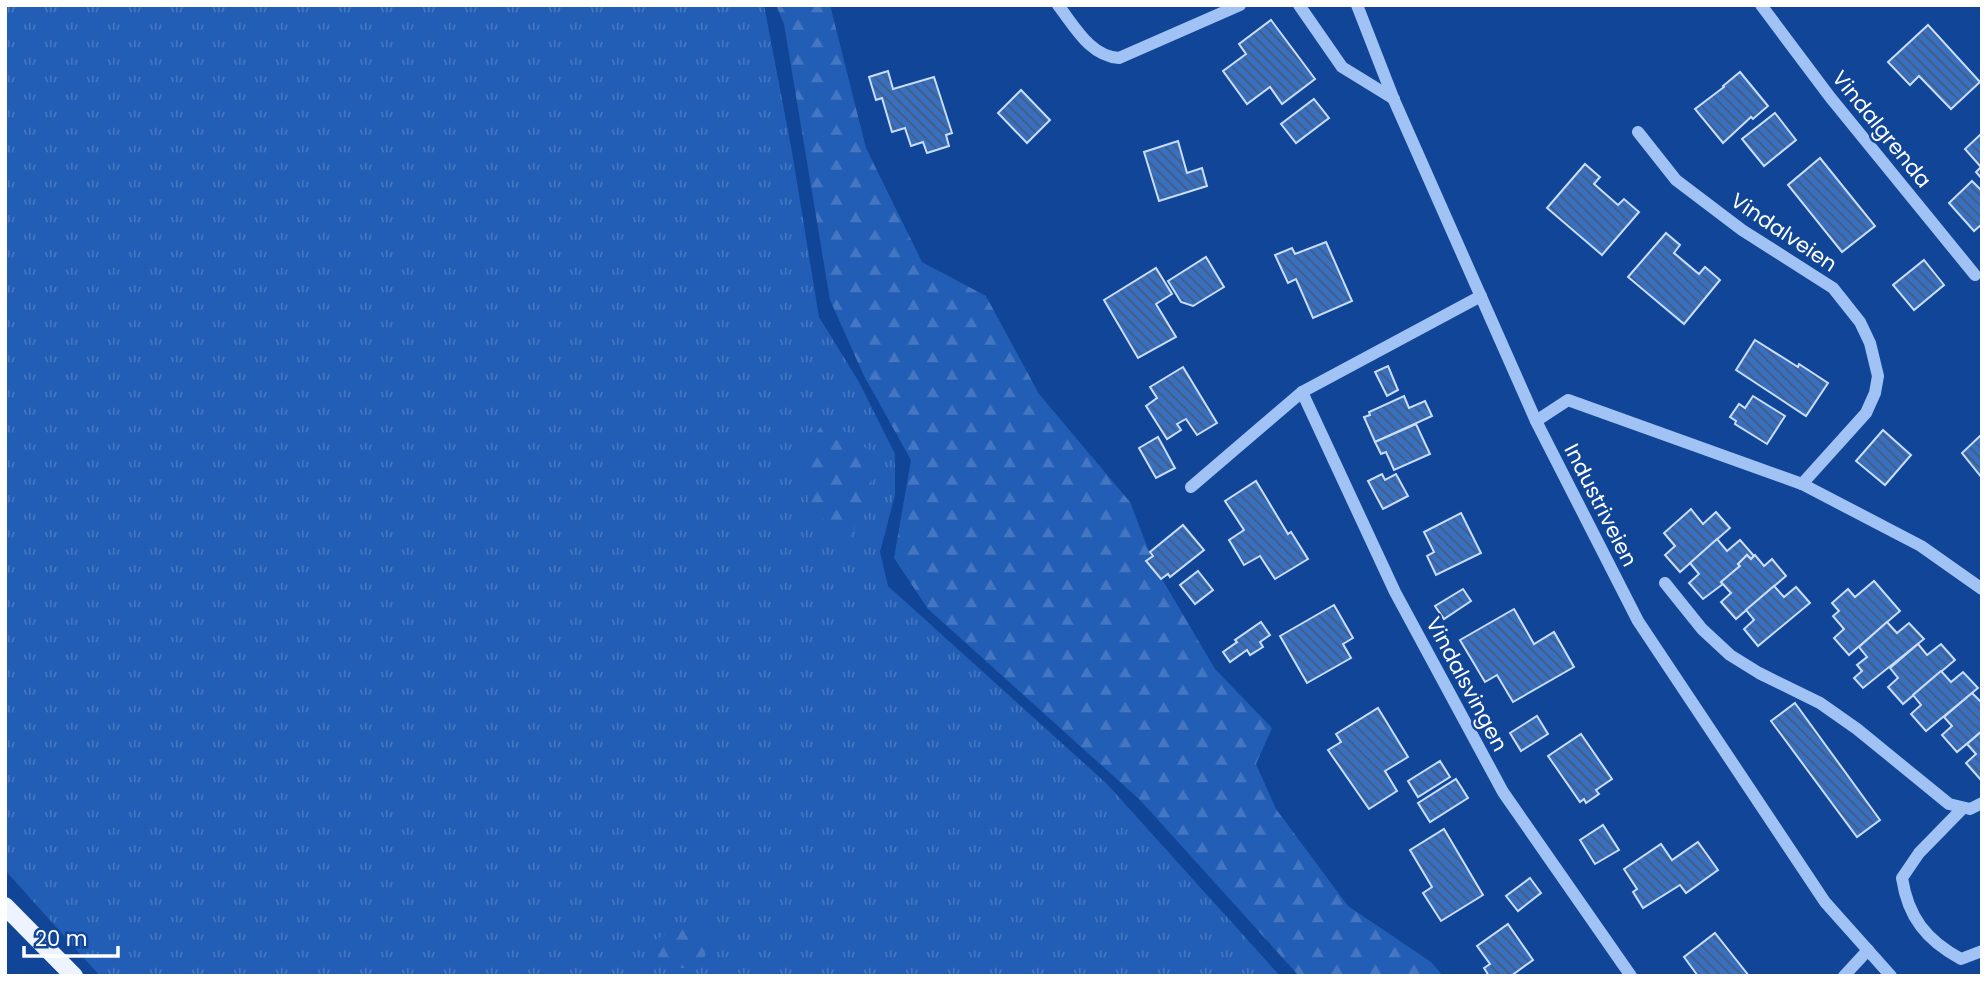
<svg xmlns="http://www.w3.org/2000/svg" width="1987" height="981" font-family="Poppins,sans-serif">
<defs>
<pattern id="grass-tufts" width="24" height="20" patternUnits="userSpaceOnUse" patternTransform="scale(1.75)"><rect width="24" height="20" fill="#235eb6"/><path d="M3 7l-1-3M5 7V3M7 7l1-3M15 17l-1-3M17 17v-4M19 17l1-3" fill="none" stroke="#4476c1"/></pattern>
<pattern id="forest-firs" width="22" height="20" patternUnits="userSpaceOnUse" patternTransform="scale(1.75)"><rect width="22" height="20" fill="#235eb6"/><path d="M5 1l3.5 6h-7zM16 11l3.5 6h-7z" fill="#4476c1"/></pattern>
<pattern id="building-back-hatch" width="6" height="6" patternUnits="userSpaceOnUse" patternTransform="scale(1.75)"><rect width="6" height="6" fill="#396fbf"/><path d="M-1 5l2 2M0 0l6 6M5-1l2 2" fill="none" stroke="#435c80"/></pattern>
</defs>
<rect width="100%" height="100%" fill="#104597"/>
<!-- grass -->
<polygon fill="url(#grass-tufts)" points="5,5 764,5 792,152 819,317 859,382 895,454 895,495 880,552 888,586 1107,784 1280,976 100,976 5,870"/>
<!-- forest -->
<g fill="url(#forest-firs)">
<polygon points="776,5 830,5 866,148 922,262 986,296 1039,394 1130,502 1155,567 1215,669 1272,728 1256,764 1276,809 1348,906 1431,962 1443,976 1299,976 1140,800 928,609 894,558 911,460 864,376 830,300 784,24"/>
<polygon points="827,418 872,453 871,503 847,541 810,507 799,457"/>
<polygon points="678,927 712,935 701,967 663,969 652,942"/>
</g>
<!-- building -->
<g fill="url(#building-back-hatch)" stroke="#c9defe" stroke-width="2">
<polygon points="1271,20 1315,79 1282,104 1270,87 1247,104 1223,71 1246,54 1239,44"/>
<polygon points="1928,25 1980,82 1951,109 1919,76 1910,85 1888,62"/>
<polygon points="888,71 893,89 934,77 952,133 946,135 949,146 927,153 923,142 911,146 905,128 892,132 882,98 876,100 869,77"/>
<polygon points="1740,72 1768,106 1753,119 1751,117 1723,143 1695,109 1724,87 1723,86"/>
<polygon points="1021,90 1050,120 1027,143 998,113"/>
<polygon points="1314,99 1329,118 1296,143 1281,124"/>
<polygon points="1775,113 1796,140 1764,166 1742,139"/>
<polygon points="1982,133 1982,179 1976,172 1981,167 1965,149"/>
<polygon points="1178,141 1187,173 1202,168 1207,186 1159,201 1144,152"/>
<polygon points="1820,158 1875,226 1842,252 1788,185"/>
<polygon points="1585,164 1600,177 1594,184 1618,205 1624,199 1639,212 1602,255 1547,208"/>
<polygon points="1972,181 1982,191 1982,224 1974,231 1949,203"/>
<polygon points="1666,233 1680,245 1674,253 1699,274 1705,267 1720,280 1684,324 1628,277"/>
<polygon points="1326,242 1352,301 1313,318 1296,279 1288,283 1275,255 1292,248 1295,254"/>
<polygon points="1206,257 1224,287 1193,306 1181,302 1168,281"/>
<polygon points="1924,260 1944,285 1914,310 1893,285"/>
<polygon points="1156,268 1172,294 1156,304 1176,337 1138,358 1104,300"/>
<polygon points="1755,340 1798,367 1799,364 1828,383 1806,416 1736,370"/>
<polygon points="1388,366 1398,390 1387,396 1375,372"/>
<polygon points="1183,367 1217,423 1197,435 1186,419 1177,424 1181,430 1167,439 1146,406 1157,398 1150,387"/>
<polygon points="1404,396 1409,408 1425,401 1432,416 1375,442 1364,417 1370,415 1369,412"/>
<polygon points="1753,396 1785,416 1767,444 1735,424 1736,421 1730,417 1739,404 1745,408"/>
<polygon points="1416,424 1430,454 1394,470 1386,452 1381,454 1375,442"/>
<polygon points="1883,430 1911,455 1885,485 1856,461"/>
<polygon points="1982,434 1982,478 1962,453"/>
<polygon points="1158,437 1175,468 1156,478 1139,448"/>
<polygon points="1382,474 1385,480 1396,474 1408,496 1383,509 1368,481"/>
<polygon points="1256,481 1288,534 1291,532 1308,559 1275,579 1260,556 1244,565 1229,540 1244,530 1225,501"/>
<polygon points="1691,509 1703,524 1716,512 1730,528 1680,572 1665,555 1675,546 1664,533"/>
<polygon points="1461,513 1481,553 1436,575 1427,556 1434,552 1424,532"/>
<polygon points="1183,525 1204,550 1170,577 1168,574 1161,579 1146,561 1153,556 1150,552"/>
<polygon points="1717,539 1727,551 1740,540 1754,556 1751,559 1747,555 1738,564 1740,566 1721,582 1723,584 1703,599 1689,583 1699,574 1690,563"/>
<polygon points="1747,555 1751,559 1755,555 1764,566 1772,559 1786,576 1736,619 1721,602 1731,593 1721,582 1740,566 1738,564"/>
<polygon points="1198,571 1213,590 1195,604 1180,585"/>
<polygon points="1874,581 1900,611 1849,655 1834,638 1844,629 1833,616 1839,611 1832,603 1848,589 1855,597"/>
<polygon points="1774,586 1784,597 1796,587 1810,603 1758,646 1744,629 1754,620 1746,610"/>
<polygon points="1463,589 1471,601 1444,619 1435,606"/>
<polygon points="1334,605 1353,638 1343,644 1351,658 1307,683 1280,636"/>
<polygon points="1514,609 1534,644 1554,632 1574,667 1513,702 1497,675 1485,682 1460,640"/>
<polygon points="1261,622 1270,635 1260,642 1263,647 1250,655 1247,650 1230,662 1223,652 1237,642 1235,640"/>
<polygon points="1887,622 1897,633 1909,623 1924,639 1863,688 1854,678 1862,671 1857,665 1867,657 1859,647"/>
<polygon points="1918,644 1927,655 1941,644 1955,660 1903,704 1888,687 1898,678 1890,668"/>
<polygon points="1941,671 1951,682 1963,672 1978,688 1926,731 1911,714 1921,705 1913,695"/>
<polygon points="1972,693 1982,703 1982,731 1957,752 1942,735 1952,726 1944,717"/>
<polygon points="1795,703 1880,820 1857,837 1771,721"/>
<polygon points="1378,708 1408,757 1385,771 1397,791 1369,809 1328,750 1341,742 1336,734"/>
<polygon points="1537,716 1548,734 1521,751 1510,733"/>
<polygon points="1982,731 1982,778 1980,779 1966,763 1976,754 1967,744"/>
<polygon points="1581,734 1612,779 1596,790 1599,794 1586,803 1584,799 1580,802 1548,756"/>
<polygon points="1440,761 1450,777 1418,797 1408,781"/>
<polygon points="1456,779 1468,798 1430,822 1418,803"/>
<polygon points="1603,825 1619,850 1595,864 1580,840"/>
<polygon points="1444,829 1483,895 1441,921 1423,893 1432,887 1410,850"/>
<polygon points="1698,842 1718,870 1686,893 1680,885 1643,908 1633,892 1637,889 1624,869 1661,844 1672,860"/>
<polygon points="1530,878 1541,893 1518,911 1506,896"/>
<polygon points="1508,924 1533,960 1511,976 1489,976 1484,968 1490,964 1477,946"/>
<polygon points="1715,933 1749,976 1698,976 1684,957"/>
</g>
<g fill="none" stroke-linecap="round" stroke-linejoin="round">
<!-- minor -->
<g stroke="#a1c2f4" stroke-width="12">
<path d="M1058,5C1075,27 1090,56 1119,58L1240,5"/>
<polyline points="1299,5 1342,67 1394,99"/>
<polyline points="1357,5 1394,100 1536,421 1638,621 1825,902 1891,976"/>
<polyline points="1761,5 1830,97 1975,275"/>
<polyline points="1638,132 1676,180 1742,230 1833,288 1860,322 1870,343 1878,376 1875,393 1866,413 1802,484"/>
<polyline points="1302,392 1395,592 1503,792 1631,976"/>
<polyline points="1536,421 1568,400 1802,484 1921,546 1982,589"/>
<polyline points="1191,487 1302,392 1481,296"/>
<polyline points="1665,583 1702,629 1730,655 1759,673 1820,703 1857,729 1949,804 1970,809 1982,803"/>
<path d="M1962,809L1919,853L1902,878C1908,917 1926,940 1961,959L1982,951"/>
<polyline points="1844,976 1868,950"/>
</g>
<!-- major -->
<polyline stroke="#edf3ff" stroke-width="18" points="5,906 74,976"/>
</g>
<g text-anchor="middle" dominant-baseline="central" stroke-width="5" stroke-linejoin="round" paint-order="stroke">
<!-- street labels -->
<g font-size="21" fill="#fff" stroke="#104597">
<text transform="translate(1882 129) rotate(51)">Vindalgrenda</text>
<text transform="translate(1784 232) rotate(34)">Vindalveien</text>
<text transform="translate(1601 505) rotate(63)">Industriveien</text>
<text transform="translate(1467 684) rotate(62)">Vindalsvingen</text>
</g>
</g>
<!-- border -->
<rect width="1987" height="981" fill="none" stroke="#ffffff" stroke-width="14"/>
<!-- scale -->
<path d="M24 946v10h94v-10" fill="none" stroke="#ffffff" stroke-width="3.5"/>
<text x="35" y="946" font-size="21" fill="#ffffff" stroke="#104597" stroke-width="5" paint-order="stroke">20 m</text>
</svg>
